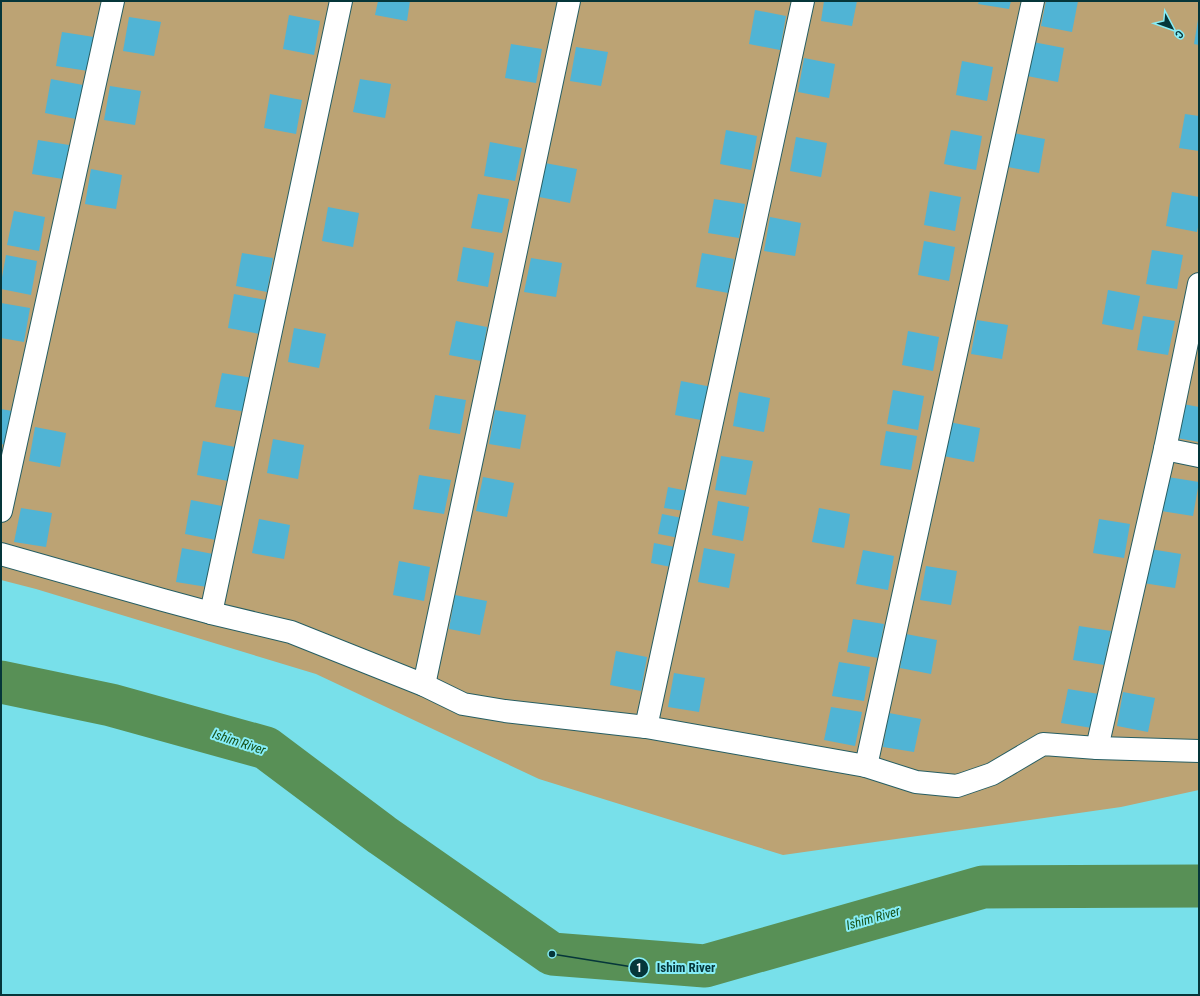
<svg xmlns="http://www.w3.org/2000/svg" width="1200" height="996" font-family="'Roboto Condensed',sans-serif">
<rect width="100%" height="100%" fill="#78e0ea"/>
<!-- green -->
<polygon fill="#bca374" points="1,1 1199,1 1199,790 1121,807 783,855 539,779 316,674 36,589 1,580"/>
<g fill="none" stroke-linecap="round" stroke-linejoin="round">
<!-- river -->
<polyline stroke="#589056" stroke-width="43" points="1,682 111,705 266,748 382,835 552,954 705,966 983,887 1199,886"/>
</g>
<!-- building -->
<g fill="#50b4d5">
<polygon points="378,1 410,1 407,21 375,15"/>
<polygon points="824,1 857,1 852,26 821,21"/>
<polygon points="979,1 1011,1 1009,9 978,4"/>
<polygon points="1046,1 1078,1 1072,32 1041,26"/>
<polygon points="755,10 786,16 780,50 749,44"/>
<polygon points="289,15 320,21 314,55 283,49"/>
<polygon points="129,17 161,22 154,56 123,51"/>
<polygon points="1198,20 1199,20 1199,45 1194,44"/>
<polygon points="62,32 94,37 88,71 56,66"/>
<polygon points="1033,42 1064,48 1058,82 1027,76"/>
<polygon points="511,44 542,49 536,83 505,78"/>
<polygon points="576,47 608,52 601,86 570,81"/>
<polygon points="804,58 835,64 829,98 798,92"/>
<polygon points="962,61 993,67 987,101 956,95"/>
<polygon points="51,79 83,85 76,119 45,113"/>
<polygon points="360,79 391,84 385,118 353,112"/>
<polygon points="110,86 141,91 135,125 104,120"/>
<polygon points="270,94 302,100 296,134 264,128"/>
<polygon points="1185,114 1199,116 1199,151 1179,148"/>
<polygon points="726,130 757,136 751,170 720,164"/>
<polygon points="951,130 982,136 976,170 944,164"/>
<polygon points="1014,133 1045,139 1039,173 1008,167"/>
<polygon points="796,137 827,143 821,177 790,171"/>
<polygon points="38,140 69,145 63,179 32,174"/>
<polygon points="490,142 522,148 515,181 484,176"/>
<polygon points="545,163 577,169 570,203 539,197"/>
<polygon points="91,169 122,175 116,209 85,204"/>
<polygon points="930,191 961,197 955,231 924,225"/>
<polygon points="1172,192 1199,197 1199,222 1197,232 1166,226"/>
<polygon points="478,194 509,199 502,233 471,228"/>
<polygon points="714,199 745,204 739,238 708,233"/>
<polygon points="328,207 359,213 353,247 322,241"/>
<polygon points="14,211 45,217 39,251 7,245"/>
<polygon points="770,217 801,223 795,256 764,251"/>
<polygon points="924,241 955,247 949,281 918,275"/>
<polygon points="463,247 494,253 488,287 457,281"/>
<polygon points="1152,250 1183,255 1177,289 1146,284"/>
<polygon points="242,253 273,258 267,292 236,286"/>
<polygon points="702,253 734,259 728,293 696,287"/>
<polygon points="6,255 37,261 31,295 1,289 1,283"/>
<polygon points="531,258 562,263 556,297 524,292"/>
<polygon points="1108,290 1140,296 1133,330 1102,324"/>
<polygon points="234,294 266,300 260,334 228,328"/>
<polygon points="1,303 30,308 24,342 1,338"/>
<polygon points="1143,316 1175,321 1168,355 1137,350"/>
<polygon points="977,320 1008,325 1002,359 971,354"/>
<polygon points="456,321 487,327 481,361 449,355"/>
<polygon points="294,328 326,334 319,368 288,362"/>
<polygon points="908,331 939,337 933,371 902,365"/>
<polygon points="222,373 253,378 247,412 215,407"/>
<polygon points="681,381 712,387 706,421 675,415"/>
<polygon points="893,390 924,396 918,430 887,424"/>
<polygon points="739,392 770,398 764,432 733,426"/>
<polygon points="435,395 466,400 460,434 429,429"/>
<polygon points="1183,404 1199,407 1199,442 1177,438"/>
<polygon points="1,409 12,411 6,445 1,444"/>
<polygon points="495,410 526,415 520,449 489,444"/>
<polygon points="949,422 980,428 974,462 943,456"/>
<polygon points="35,427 66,433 60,467 29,461"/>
<polygon points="886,431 917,436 911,470 880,465"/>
<polygon points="273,439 304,445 298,479 267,473"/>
<polygon points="203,441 235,447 228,481 197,475"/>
<polygon points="721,456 753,461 746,495 715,490"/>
<polygon points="419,475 451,480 444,514 413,509"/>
<polygon points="483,477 514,483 507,517 476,511"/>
<polygon points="1168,477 1199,482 1193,516 1161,511"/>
<polygon points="668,487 688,491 684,511 664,508"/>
<polygon points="191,500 222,506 216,540 185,534"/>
<polygon points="718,501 749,507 743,541 712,535"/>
<polygon points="21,508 52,513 46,547 14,542"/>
<polygon points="819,508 850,514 844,548 812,542"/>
<polygon points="662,514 682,518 679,538 658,534"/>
<polygon points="259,519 290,525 284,559 252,553"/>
<polygon points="1099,519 1130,524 1124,558 1093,553"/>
<polygon points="654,543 675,547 671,567 651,563"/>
<polygon points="182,548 213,554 207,587 176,582"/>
<polygon points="704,548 735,554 729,588 698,582"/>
<polygon points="1150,549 1181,554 1175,588 1143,583"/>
<polygon points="863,550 894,556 888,590 856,584"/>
<polygon points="399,561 430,567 424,601 393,595"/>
<polygon points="926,566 957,571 951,605 920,600"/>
<polygon points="455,595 487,601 480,635 449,629"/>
<polygon points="853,619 884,624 878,658 847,652"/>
<polygon points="1079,626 1111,631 1104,665 1073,660"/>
<polygon points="906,634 937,640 931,674 900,668"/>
<polygon points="616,651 647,657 641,691 610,685"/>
<polygon points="839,662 870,667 864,701 832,696"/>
<polygon points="674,673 705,678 699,712 668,707"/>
<polygon points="1068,689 1099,694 1092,728 1061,723"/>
<polygon points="1123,692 1155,698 1148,732 1117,726"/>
<polygon points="831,707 862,712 855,746 824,740"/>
<polygon points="889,713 921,719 914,752 883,747"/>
</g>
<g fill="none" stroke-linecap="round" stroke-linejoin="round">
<!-- minor casing -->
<g stroke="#275e63" stroke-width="24">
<g id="minor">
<polyline points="1165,449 1199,456"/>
<polyline points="1,511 113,1"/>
<polyline points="1,554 163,600 211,613 291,632 424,685 463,704 505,711 646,727 866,766 916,782 957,786 992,774 1043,744 1097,748 1199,751"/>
<polyline points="211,613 341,1"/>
<polyline points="424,685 569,1"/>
<polyline points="646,727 803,1"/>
<polyline points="1097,748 1165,449 1199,284"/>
<polyline points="866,766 1033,1"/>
</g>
</g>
<!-- minor -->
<use href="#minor" stroke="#fff" stroke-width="22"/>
</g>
<g text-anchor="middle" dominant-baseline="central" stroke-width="4" stroke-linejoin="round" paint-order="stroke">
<!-- water labels -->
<g font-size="13" font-style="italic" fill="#165117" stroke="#86edf7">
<text transform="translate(239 742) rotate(18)">Ishim River</text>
<text transform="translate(873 918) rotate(-16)">Ishim River</text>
</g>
</g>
<!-- callouts -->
<path fill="none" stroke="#05363a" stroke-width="1.5" d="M552 954L639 968"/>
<g fill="#05363a" stroke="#86edf7" stroke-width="1.5">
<circle cx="552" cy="954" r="4"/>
<circle cx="639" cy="968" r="10"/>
</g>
<g font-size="12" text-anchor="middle" font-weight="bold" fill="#fff">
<text x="639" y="972">1</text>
</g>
<g font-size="13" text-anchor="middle" font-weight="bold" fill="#05363a" stroke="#86edf7" stroke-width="4" stroke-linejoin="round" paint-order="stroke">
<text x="686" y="972">Ishim River</text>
</g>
<!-- border -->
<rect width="1200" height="996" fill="none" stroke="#05363a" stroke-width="4"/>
<!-- north arrow -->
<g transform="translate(1172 28) rotate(131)" stroke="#86edf7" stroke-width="3" paint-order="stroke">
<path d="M0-3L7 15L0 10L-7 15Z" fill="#05363a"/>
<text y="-6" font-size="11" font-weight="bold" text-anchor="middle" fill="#05363a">С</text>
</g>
</svg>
